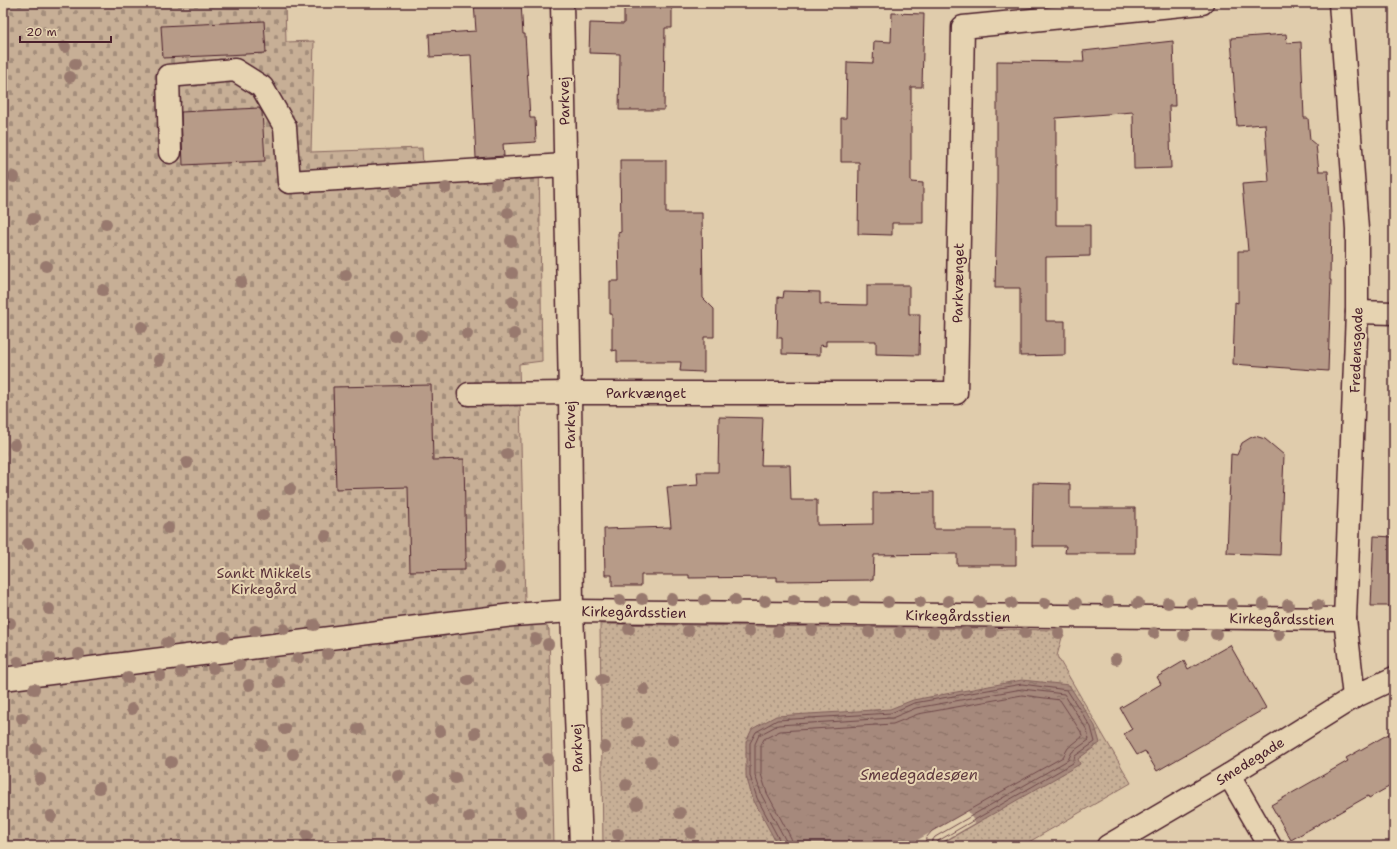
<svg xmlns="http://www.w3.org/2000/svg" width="1397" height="849" font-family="'Shantell Sans',sans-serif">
<defs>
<pattern id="cemetery-stones" width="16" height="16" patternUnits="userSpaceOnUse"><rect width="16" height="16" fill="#c7af96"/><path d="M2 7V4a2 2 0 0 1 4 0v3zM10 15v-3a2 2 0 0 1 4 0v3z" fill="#a48e7b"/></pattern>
<pattern id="park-dots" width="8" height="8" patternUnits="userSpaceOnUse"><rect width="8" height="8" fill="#c7af96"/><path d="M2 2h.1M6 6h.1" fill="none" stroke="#a48e7b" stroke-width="1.8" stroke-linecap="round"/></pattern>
<pattern id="water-ripples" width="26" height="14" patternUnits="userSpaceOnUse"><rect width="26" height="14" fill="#a6897b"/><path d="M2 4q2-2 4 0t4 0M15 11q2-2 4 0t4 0" fill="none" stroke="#896f65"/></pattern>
</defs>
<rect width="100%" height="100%" fill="#e0ccac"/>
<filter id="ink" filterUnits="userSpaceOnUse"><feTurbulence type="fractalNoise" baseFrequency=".025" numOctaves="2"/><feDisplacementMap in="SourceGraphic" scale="8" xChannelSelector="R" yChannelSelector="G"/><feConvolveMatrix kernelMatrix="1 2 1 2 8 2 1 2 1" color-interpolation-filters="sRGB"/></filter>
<g filter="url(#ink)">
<!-- cemetery -->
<polygon fill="url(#cemetery-stones)" stroke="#886760" points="3,3 285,3 286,42 314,41 311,152 422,148 423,165 539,159 542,361 519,364 525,601 549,629 554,846 3,846"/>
<!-- park -->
<polygon fill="url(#park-dots)" stroke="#886760" points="600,624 1064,630 1057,656 1131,783 1022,846 603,846"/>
<!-- water -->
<polygon fill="url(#water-ripples)" stroke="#815f5b" points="1022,680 1069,685 1095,726 1100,743 1078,759 1080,764 937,846 778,846 753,799 746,776 746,742 752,729 776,716 890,709 913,700"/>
<!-- pier -->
<polygon fill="#e0ccac" points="968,811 975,823 935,846 907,846"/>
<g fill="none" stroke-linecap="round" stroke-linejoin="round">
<!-- shore -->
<g stroke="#6f494b" stroke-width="1">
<polyline points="782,846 781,843 757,798 750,776 750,743 756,732 777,720 891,713 914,703 1022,684 1067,690 1091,727 1095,742 1075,756 1073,763 938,841 936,846"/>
<polyline points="787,846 786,841 762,796 755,775 755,744 759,735 778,725 892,718 916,708 1022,689 1064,694 1087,730 1089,740 1072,752 1068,760 935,837 932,841 931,846"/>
<polyline points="793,846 791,838 767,793 761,774 761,745 764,739 780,731 893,724 918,714 1022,695 1060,700 1081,732 1082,737 1068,748 1063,757 932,831 926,838 925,846"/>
</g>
</g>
<!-- building -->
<g fill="#b79b88" stroke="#4a1f2b">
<polygon points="474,3 521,3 523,34 525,34 530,118 535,118 536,142 503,144 504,156 476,158 471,55 430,57 429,34 476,31"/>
<polygon points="624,3 672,3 672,28 665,28 664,110 619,110 620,54 589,53 590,23 624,24"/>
<polygon points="892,13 924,14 922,87 911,87 911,182 923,183 923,223 892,223 892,235 858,234 859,162 841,162 841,118 846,118 847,62 873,63 874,41 891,42"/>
<polygon points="264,21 266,53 163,58 161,26"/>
<polygon points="1286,34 1287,43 1301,42 1304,118 1308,118 1310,140 1316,145 1319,171 1328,171 1331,213 1330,280 1331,280 1328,371 1233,364 1235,302 1238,303 1238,251 1248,251 1242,184 1269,182 1265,124 1237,126 1231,38"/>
<polygon points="1173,41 1175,106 1169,106 1171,168 1134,169 1133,112 1056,118 1056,225 1090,225 1090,256 1046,257 1046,321 1065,321 1065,355 1020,356 1020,288 995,288 997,195 997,61 1084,62 1083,51"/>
<polygon points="259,108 262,112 265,161 183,165 181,112"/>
<polygon points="620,160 666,160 666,213 702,213 703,298 714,309 714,337 704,337 704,372 680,371 681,362 617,362 617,350 612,351 612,314 610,314 610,281 619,281 618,233 621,232"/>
<polygon points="867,285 909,285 909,314 920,314 919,355 876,354 876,341 826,341 826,346 820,345 820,355 782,354 782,338 777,338 778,297 783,298 784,291 820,292 820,304 867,305"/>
<polygon points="431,385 433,460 464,459 466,558 465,559 465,570 410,571 408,487 336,489 333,387"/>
<polygon points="719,417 763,418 761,465 790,465 791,500 817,500 817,525 873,524 873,493 934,492 934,529 1016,529 1016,565 957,565 957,554 874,555 873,580 777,581 777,577 689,578 689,575 641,575 641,586 612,586 612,575 605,575 604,529 671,527 667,487 698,485 697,472 718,472"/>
<polygon points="1255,436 1265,439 1284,455 1280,555 1227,553 1231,454 1237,455 1242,443 1250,438"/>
<polygon points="1033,483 1070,484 1070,508 1135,508 1135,553 1065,553 1066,546 1032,546"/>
<polygon points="1374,536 1394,537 1394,606 1371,606"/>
<polygon points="1230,645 1266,708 1157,771 1145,751 1137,755 1124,734 1132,729 1120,708 1161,684 1157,677 1184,661 1188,669"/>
<polygon points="1394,731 1394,784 1369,798 1368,796 1291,840 1271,805 1348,761 1346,758"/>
</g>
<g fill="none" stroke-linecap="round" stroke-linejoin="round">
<!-- minor casing -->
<g stroke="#4a1f2b" stroke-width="25">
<g id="minor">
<polyline points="562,3 570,393 572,611 581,846"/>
<polyline points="1340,3 1357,229 1357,312 1345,619 1354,697"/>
<polyline points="170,152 168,76 235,70 262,87 285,127 289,182 565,165"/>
<polyline points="1357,312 1394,313"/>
<polyline points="469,394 570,393 956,393 963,27 1202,3"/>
<polyline points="3,679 513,615 572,611 1345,619"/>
<polyline points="1229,775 1270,846"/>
<polyline points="1108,846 1229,775 1354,697 1394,678"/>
</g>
</g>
<!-- minor -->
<use href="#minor" stroke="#e6d3b1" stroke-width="22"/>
</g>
<!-- trees -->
<g fill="#98796e">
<circle cx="65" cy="47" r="6"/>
<circle cx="75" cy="64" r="6"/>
<circle cx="70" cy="77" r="6"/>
<circle cx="14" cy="177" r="6"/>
<circle cx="496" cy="184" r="6"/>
<circle cx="446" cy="188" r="6"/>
<circle cx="396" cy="191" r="6"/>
<circle cx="508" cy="213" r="6"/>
<circle cx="33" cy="219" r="6"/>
<circle cx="106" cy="224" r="6"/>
<circle cx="511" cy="241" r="6"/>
<circle cx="46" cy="266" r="6"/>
<circle cx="512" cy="273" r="6"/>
<circle cx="346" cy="275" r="6"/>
<circle cx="241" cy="282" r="6"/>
<circle cx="103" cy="290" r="6"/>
<circle cx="513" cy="302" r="6"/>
<circle cx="142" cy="327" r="6"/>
<circle cx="467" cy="334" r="6"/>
<circle cx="514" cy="334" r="6"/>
<circle cx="421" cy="335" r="6"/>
<circle cx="395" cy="336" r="6"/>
<circle cx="159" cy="360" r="6"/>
<circle cx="15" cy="445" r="6"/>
<circle cx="507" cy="454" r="6"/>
<circle cx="187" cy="463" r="6"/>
<circle cx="290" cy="489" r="6"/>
<circle cx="263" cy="515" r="6"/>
<circle cx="168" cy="528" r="6"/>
<circle cx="326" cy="536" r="6"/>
<circle cx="28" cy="544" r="6"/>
<circle cx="499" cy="568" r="6"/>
<circle cx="293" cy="569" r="6"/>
<circle cx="642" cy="599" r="6"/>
<circle cx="672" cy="599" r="6"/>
<circle cx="620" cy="600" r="6"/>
<circle cx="705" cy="600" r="6"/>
<circle cx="735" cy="600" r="6"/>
<circle cx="794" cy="600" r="6"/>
<circle cx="765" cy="601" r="6"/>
<circle cx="826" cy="601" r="6"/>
<circle cx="854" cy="601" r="6"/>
<circle cx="948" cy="601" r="6"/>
<circle cx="888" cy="602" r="6"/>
<circle cx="920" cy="602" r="6"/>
<circle cx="980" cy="602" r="6"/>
<circle cx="1108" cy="602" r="6"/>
<circle cx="1011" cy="603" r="6"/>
<circle cx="1045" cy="603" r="6"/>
<circle cx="1076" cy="603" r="6"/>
<circle cx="1138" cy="603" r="6"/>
<circle cx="1168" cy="603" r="6"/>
<circle cx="1192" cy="603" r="6"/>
<circle cx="1232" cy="604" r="6"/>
<circle cx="1263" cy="604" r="6"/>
<circle cx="1288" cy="605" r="6"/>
<circle cx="1318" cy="605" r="6"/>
<circle cx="49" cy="609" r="6"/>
<circle cx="10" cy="623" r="6"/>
<circle cx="314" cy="625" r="6"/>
<circle cx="284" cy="629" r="6"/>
<circle cx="629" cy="629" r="6"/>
<circle cx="812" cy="630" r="6"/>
<circle cx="255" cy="631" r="6"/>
<circle cx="688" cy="631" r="6"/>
<circle cx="749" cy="631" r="6"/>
<circle cx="778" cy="631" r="6"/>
<circle cx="869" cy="632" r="6"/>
<circle cx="900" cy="632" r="6"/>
<circle cx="933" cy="632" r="6"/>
<circle cx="991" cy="632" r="6"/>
<circle cx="966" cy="633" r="6"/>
<circle cx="1025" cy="633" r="6"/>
<circle cx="1059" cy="633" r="6"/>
<circle cx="1154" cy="633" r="6"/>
<circle cx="1216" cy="634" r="6"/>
<circle cx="1184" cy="635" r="6"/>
<circle cx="1279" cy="635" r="6"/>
<circle cx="224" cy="637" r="6"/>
<circle cx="535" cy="639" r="6"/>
<circle cx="167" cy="643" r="6"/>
<circle cx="548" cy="644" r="6"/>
<circle cx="79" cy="654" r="6"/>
<circle cx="328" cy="654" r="6"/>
<circle cx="49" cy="658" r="6"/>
<circle cx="298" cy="658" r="6"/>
<circle cx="1116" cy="659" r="6"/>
<circle cx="18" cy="662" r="6"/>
<circle cx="270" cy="662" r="6"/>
<circle cx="239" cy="665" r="6"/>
<circle cx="213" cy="668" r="6"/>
<circle cx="181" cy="672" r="6"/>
<circle cx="160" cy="675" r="6"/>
<circle cx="128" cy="678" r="6"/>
<circle cx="602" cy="679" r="6"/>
<circle cx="468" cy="680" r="6"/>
<circle cx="279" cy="682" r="6"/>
<circle cx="249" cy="685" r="6"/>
<circle cx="34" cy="689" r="6"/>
<circle cx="644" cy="689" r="6"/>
<circle cx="132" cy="709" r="6"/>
<circle cx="22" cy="718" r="6"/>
<circle cx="627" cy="723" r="6"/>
<circle cx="285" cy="729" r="6"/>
<circle cx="358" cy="729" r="6"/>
<circle cx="440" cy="731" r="6"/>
<circle cx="475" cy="733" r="6"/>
<circle cx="673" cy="740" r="6"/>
<circle cx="639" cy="743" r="6"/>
<circle cx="262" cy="745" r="6"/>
<circle cx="605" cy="747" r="6"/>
<circle cx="36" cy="749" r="6"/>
<circle cx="293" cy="754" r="6"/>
<circle cx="548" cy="759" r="6"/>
<circle cx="171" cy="762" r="6"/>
<circle cx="651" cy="762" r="6"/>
<circle cx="398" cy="775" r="6"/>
<circle cx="455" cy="778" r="6"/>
<circle cx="40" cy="779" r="6"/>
<circle cx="626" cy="785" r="6"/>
<circle cx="99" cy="788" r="6"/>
<circle cx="433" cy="798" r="6"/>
<circle cx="637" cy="804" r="6"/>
<circle cx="520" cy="812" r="6"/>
<circle cx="680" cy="813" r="6"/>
<circle cx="51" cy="816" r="6"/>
<circle cx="469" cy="817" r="6"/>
<circle cx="691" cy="833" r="6"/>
<circle cx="618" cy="834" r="6"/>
<circle cx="307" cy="835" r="6"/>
</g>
</g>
<g text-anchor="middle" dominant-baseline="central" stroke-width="4" stroke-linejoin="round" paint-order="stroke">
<!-- street labels -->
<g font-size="14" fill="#4a1f2b" stroke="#e6d3b1">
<text transform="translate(564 101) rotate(-91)">Parkvej</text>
<text transform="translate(958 283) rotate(-89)">Parkvænget</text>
<text transform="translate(1356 350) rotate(-88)">Fredensgade</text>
<text x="646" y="393">Parkvænget</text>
<text transform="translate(570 425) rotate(-90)">Parkvej</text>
<text transform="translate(634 612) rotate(1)">Kirkegårdsstien</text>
<text transform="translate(958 616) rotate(1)">Kirkegårdsstien</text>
<text transform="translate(1282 619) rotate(1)">Kirkegårdsstien</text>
<text transform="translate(577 748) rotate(-92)">Parkvej</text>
<text transform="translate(1250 761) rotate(-32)">Smedegade</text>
</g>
<!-- park labels -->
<g font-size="14" fill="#5d353b" stroke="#e6d3b1">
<text x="264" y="573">Sankt Mikkels<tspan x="264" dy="16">Kirkegård</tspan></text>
</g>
<!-- water labels -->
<g font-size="15" font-style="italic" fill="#613a3f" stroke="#e6d3b1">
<text x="919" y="775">Smedegadesøen</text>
</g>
</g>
<!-- margin -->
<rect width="1397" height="849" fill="none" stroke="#e6d3b1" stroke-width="16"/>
<rect x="8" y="8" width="1381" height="833" fill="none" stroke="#4a1f2b" stroke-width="1.5" filter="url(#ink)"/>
<!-- scale -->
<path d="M20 36v6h91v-6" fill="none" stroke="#4a1f2b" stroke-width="2"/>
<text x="26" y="36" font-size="12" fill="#4a1f2b" stroke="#e6d3b1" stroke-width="3" paint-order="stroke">20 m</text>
</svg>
